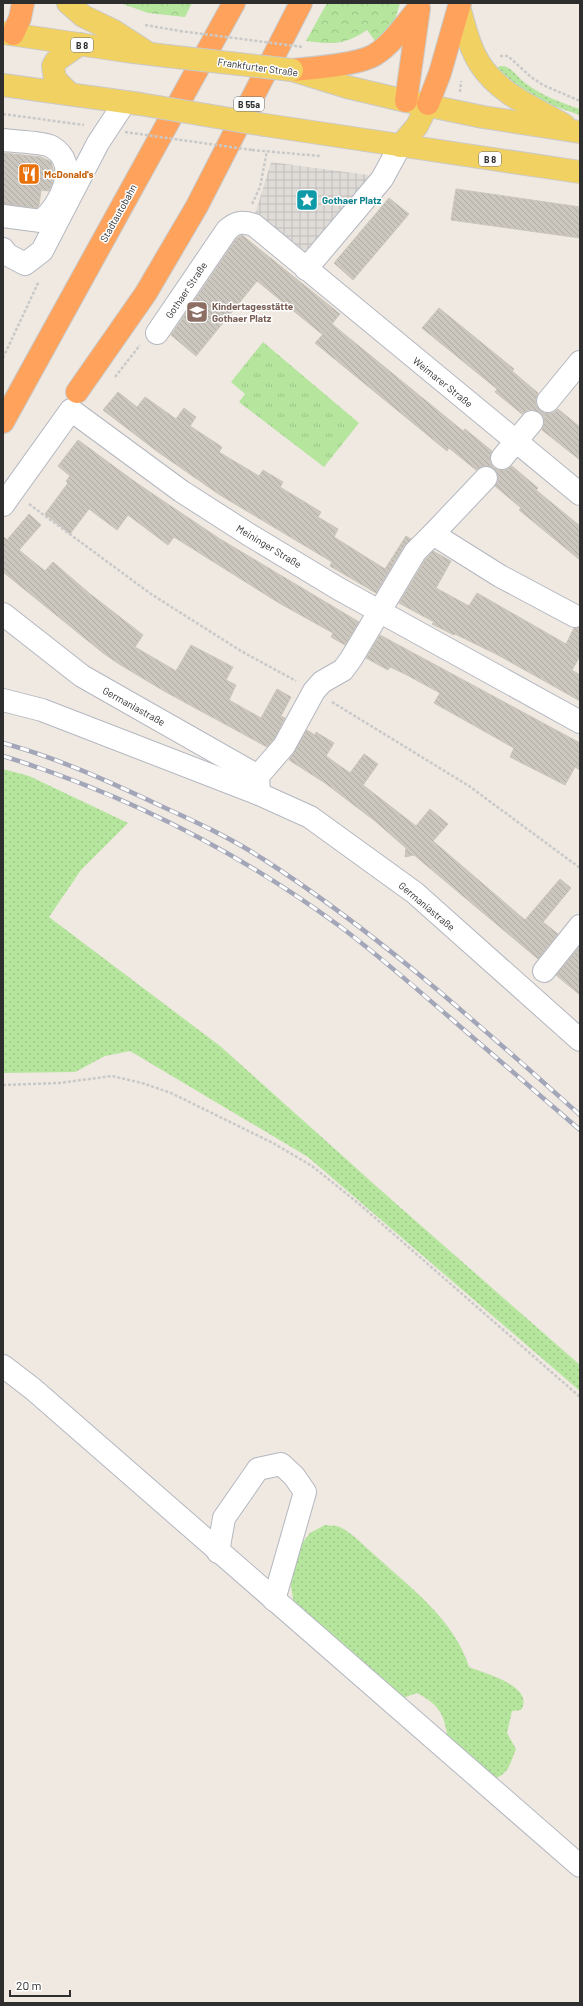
<svg xmlns="http://www.w3.org/2000/svg" width="583" height="2006" font-family="Barlow,sans-serif">
<defs>
<pattern id="grass-dots" width="8" height="8" patternUnits="userSpaceOnUse"><rect width="8" height="8" fill="#b6e59e"/><path d="M2 2h.1M6 6h.1" fill="none" stroke="#9dc588" stroke-width="1.8" stroke-linecap="round"/></pattern>
<pattern id="forest-crowns" width="20" height="18" patternUnits="userSpaceOnUse"><rect width="20" height="18" fill="#b6e59e"/><path d="M2 6a3 3 0 1 1 6 0M12 15a3 3 0 1 1 6 0" fill="none" stroke="#9dc588"/></pattern>
<pattern id="park-tufts" width="24" height="20" patternUnits="userSpaceOnUse"><rect width="24" height="20" fill="#b6e59e"/><path d="M3 7l-1-3M5 7V3M7 7l1-3M15 17l-1-3M17 17v-4M19 17l1-3" fill="none" stroke="#9dc588"/></pattern>
<pattern id="plaza-grid" width="8" height="8" patternUnits="userSpaceOnUse"><rect width="8" height="8" fill="#dfdcd8"/><path d="M0 4h8M4 0v8" fill="none" stroke="#c0bdba"/></pattern>
<pattern id="building-back-hatch" width="6" height="6" patternUnits="userSpaceOnUse"><rect width="6" height="6" fill="#cbc7bf"/><path d="M-1 5l2 2M0 0l6 6M5-1l2 2" fill="none" stroke="#afaba4"/></pattern>
</defs>
<rect width="100%" height="100%" fill="#efe9e1"/>
<!-- grass -->
<g fill="url(#grass-dots)">
<path d="M500,66C511,65 517,77 525,83C541,95 561,103 580,109V115L536,100L494,70Z"/>
<polygon points="3,769 29,776 128,823 81,870 49,917 220,1046 394,1202 580,1365 580,1391 308,1157 130,1051 105,1056 75,1072 3,1073"/>
<path d="M325,1525C329,1526 336,1525 340,1527C354,1534 366,1548 378,1558C412,1589 455,1621 469,1667C486,1674 535,1686 521,1710L512,1711L507,1733L516,1749C509,1766 509,1775 490,1780L442,1739L447,1733C443,1711 437,1704 417,1693L397,1700L294,1603L290,1582L299,1547L310,1533Z"/>
</g>
<!-- forest -->
<g fill="url(#forest-crowns)">
<polygon points="120,3 192,3 185,17 148,13"/>
<path d="M327,3H400L395,20L376,42L367,30C344,46 332,44 306,41Z"/>
</g>
<!-- park -->
<polygon fill="url(#park-tufts)" points="263,342 359,423 324,467 239,402 245,394 231,382"/>
<!-- plaza -->
<polygon fill="url(#plaza-grid)" points="271,162 368,175 368,181 306,255 253,216 256,211"/>
<!-- building -->
<g fill="url(#building-back-hatch)" stroke="#cbc5ba">
<polygon points="3,153 41,157 51,162 54,173 53,181 49,191 41,190 39,205 37,208 3,204"/>
<polygon points="456,189 580,207 580,238 451,220"/>
<polygon points="389,198 409,214 353,280 334,263"/>
<polygon points="242,235 340,314 323,335 257,281 196,356 171,335 236,239"/>
<polygon points="439,308 514,369 512,371 538,393 536,399 536,405 540,410 546,413 553,413 558,409 580,427 580,460 542,430 544,424 544,418 540,413 534,410 527,410 522,414 495,392 497,389 422,328"/>
<polygon points="332,324 463,431 465,429 492,451 490,456 490,462 494,468 500,470 506,470 512,466 538,488 536,490 580,526 580,560 519,510 521,508 495,486 498,481 498,475 494,469 489,466 483,466 476,470 449,448 447,451 315,343"/>
<polygon points="118,392 137,407 145,397 176,419 184,408 196,417 190,426 222,447 219,452 259,476 263,470 283,482 280,487 321,512 318,517 338,529 334,537 385,569 406,536 411,539 404,546 376,593 330,566 332,562 220,495 158,452 103,410"/>
<polygon points="78,440 138,484 220,539 359,622 345,645 331,637 333,633 279,603 174,537 168,545 128,515 117,530 89,509 70,534 45,514 68,483 66,481 70,476 58,466"/>
<polygon points="29,514 41,525 19,550 45,571 53,562 89,593 143,635 135,647 176,671 191,645 233,667 226,680 236,685 229,700 261,718 277,689 291,697 281,716 285,718 274,739 267,747 164,691 119,664 103,653 3,572 3,536 7,540"/>
<polygon points="433,551 451,561 436,588 469,606 477,593 566,644 574,628 580,627 580,656 572,670 580,675 580,701 498,655 455,634 454,635 432,624 434,622 399,603 425,560"/>
<polygon points="380,635 580,743 580,770 575,767 565,785 510,757 514,748 434,703 440,693 405,674 390,667 388,670 366,658"/>
<polygon points="307,730 315,735 316,732 334,743 326,756 350,773 364,754 378,764 363,785 416,826 430,809 448,824 433,841 525,920 560,879 571,888 543,922 558,934 538,959 414,855 405,857 406,848 375,821 325,783 289,760"/>
<polygon points="580,946 580,995 556,975"/>
</g>
<g fill="none" stroke-linecap="round" stroke-linejoin="round">
<!-- minor casing -->
<g stroke="#b4b7c1" stroke-width="24">
<g id="minor">
<path d="M3,140C13,141 46,143 52,147C81,164 61,205 41,221L3,216"/>
<polyline points="3,249 8,255 25,264 42,251 98,143 125,102"/>
<polyline points="306,269 382,179 400,146"/>
<path d="M157,333L227,230C236,222 242,221 254,225L580,494"/>
<polyline points="548,401 580,362"/>
<polyline points="502,458 532,422"/>
<polyline points="486,478 433,534 500,576 575,616"/>
<polyline points="3,505 71,410 181,491 248,534 339,589 580,722"/>
<polyline points="3,614 82,676 258,776 259,794"/>
<polyline points="3,700 42,710 259,794 310,817 415,893 580,1040"/>
<polyline points="258,776 284,746 314,691 322,682 343,670 351,659 415,552 433,534"/>
<polyline points="544,971 580,926"/>
<polyline points="3,1366 33,1389 580,1866"/>
<polyline points="218,1552 224,1518 258,1469 281,1464 294,1476 305,1492 274,1600"/>
</g>
</g>
<!-- major casing -->
<g stroke="#c9c9c9" stroke-width="24">
<g id="major">
<polyline points="68,3 83,16 114,31 145,51"/>
<path d="M459,7C465,27 469,47 480,64C499,94 535,108 564,125"/>
<polyline points="3,33 126,51 167,56"/>
<polyline points="292,70 347,87 406,101 483,117 580,132"/>
<polyline points="3,85 140,104"/>
<polyline points="70,94 55,79 53,66 56,61 80,44"/>
<polyline points="265,125 580,172"/>
<polyline points="400,146 417,126 428,104"/>
</g>
</g>
<!-- highway casing -->
<g stroke="#c9c9c9" stroke-width="24">
<g id="highway">
<polyline points="13,34 20,18 23,3"/>
<path d="M292,70C312,68 360,65 376,54C393,43 405,24 418,9"/>
<polyline points="406,101 419,8"/>
<polyline points="428,104 440,73 460,3"/>
<polyline points="77,392 146,293 197,206 301,3"/>
<polyline points="3,422 234,3"/>
</g>
</g>
<!-- path -->
<g stroke="#c9c9c9" stroke-width="2.5" stroke-dasharray="3 2" stroke-linecap="butt">
<polyline points="145,25 180,31"/>
<polyline points="500,56 508,56 531,77 543,85 580,101"/>
<polyline points="460,92 461,81"/>
<polyline points="3,114 84,125"/>
<polyline points="252,150 320,156"/>
<polyline points="252,204 260,187 267,151"/>
<polyline points="3,358 39,281"/>
<polyline points="115,377 140,345"/>
<polyline points="29,504 151,594 241,651 296,681"/>
<polyline points="332,702 469,786 580,868"/>
<polyline points="3,1085 59,1083 112,1076 142,1083 171,1093 273,1143 312,1166 358,1203 580,1397"/>
</g>
<!-- minor -->
<use href="#minor" stroke="#fff" stroke-width="22"/>
<!-- major -->
<use href="#major" stroke="#f2d163" stroke-width="22"/>
<!-- highway -->
<use href="#highway" stroke="#ffa35c" stroke-width="22"/>
<!-- rail casing -->
<g stroke="#a3a6b8" stroke-width="4.5">
<g id="rail">
<path d="M3,743C58,758 110,782 161,806C196,822 231,838 263,859C377,932 479,1025 580,1115"/>
<path d="M3,756C122,793 237,851 338,925C376,953 412,985 448,1016C492,1054 536,1092 580,1130"/>
</g>
</g>
<!-- rail -->
<use href="#rail" stroke="#fff" stroke-width="3" stroke-dasharray="9" stroke-linecap="butt"/>
<!-- major-bridge casing -->
<g stroke="#c9c9c9" stroke-width="24" stroke-linecap="butt">
<g id="major-bridge">
<polyline points="167,56 292,70"/>
<polyline points="140,104 265,125"/>
</g>
</g>
<!-- path-bridge -->
<g stroke="#c9c9c9" stroke-width="2.5" stroke-dasharray="3 2" stroke-linecap="butt">
<polyline points="180,31 303,47"/>
<polyline points="125,132 252,150"/>
</g>
<!-- major-bridge -->
<use href="#major-bridge" stroke="#f2d163" stroke-width="22"/>
</g>
<!-- icons -->
<defs>
<g id="restaurant-square" transform="scale(1.15)"><rect x="-9" y="-9" width="18" height="18" rx="4" fill="#e8710a" stroke="#fff"/><path d="M-5-6h1v4h1v-4h1v4h1v-4h1v5L-1.5 .5V6h-2V.5L-5-1ZM5-6V6H3V1.5H1.5Q1.5-4 5-6Z" fill="#fff"/></g>
<g id="sight-square" transform="scale(1.15)"><rect x="-9" y="-9" width="18" height="18" rx="4" fill="#0f9aa8" stroke="#fff"/><path d="M0-6L1.8-2.2L6-1.7L2.9 1.2L3.7 5.4L0 3.3L-3.7 5.4L-2.9 1.2L-6-1.7L-1.8-2.2Z" fill="#fff"/></g>
<g id="school-square" transform="scale(1.15)"><rect x="-9" y="-9" width="18" height="18" rx="4" fill="#8d6e63" stroke="#fff"/><path d="M0-5L7-2L0 1L-7-2ZM-4 1L0 2.5L4 1V4Q0 6-4 4Z" fill="#fff"/></g>
</defs>
<g fill-rule="evenodd">
<use href="#restaurant-square" x="29" y="174"/>
<use href="#sight-square" x="307" y="200"/>
<use href="#school-square" x="197" y="312"/>
</g>
<g text-anchor="middle" dominant-baseline="central" stroke-width="3" stroke-linejoin="round" paint-order="stroke">
<!-- shield labels -->
<g fill="#fff" stroke="#6d6d6d" stroke-width="1">
<rect x="71" y="38" width="22" height="14" rx="3"/>
<rect x="234" y="97" width="30" height="14" rx="3"/>
<rect x="479" y="152" width="22" height="14" rx="3"/>
</g>
<g font-size="9" font-weight="bold" fill="#2e2e2e">
<text x="82" y="45">B 8</text>
<text x="249" y="104">B 55a</text>
<text x="490" y="159">B 8</text>
</g>
<!-- street labels -->
<g font-size="10" fill="#2e2e2e" stroke="#fff">
<text transform="translate(258 67) rotate(8)">Frankfurter Straße</text>
<text transform="translate(118 213) rotate(-61)">Stadtautobahn</text>
<text transform="translate(186 290) rotate(-56)">Gothaer Straße</text>
<text transform="translate(443 382) rotate(39)">Weimarer Straße</text>
<text transform="translate(269 546) rotate(31)">Meininger Straße</text>
<text transform="translate(134 706) rotate(29)">Germaniastraße</text>
<text transform="translate(427 906) rotate(40)">Germaniastraße</text>
</g>
<!-- food labels -->
<g font-size="10" font-weight="bold" fill="#c56008" stroke="#fff" text-anchor="start">
<text x="44" y="174">McDonald's</text>
</g>
<!-- culture labels -->
<g font-size="10" font-weight="bold" fill="#0d838f" stroke="#fff" text-anchor="start">
<text x="322" y="200">Gothaer Platz</text>
</g>
<!-- education labels -->
<g font-size="10" font-weight="bold" fill="#785e54" stroke="#fff" text-anchor="start">
<text x="212" y="306">Kindertagesstätte<tspan x="212" dy="12">Gothaer Platz</tspan></text>
</g>
</g>
<!-- border -->
<rect width="583" height="2006" fill="none" stroke="#2e2e2e" stroke-width="8"/>
<!-- scale -->
<path d="M10 1990v6h60v-6" fill="none" stroke="#2e2e2e" stroke-width="2"/>
<text x="16" y="1990" font-size="12" fill="#2e2e2e" stroke="#ffffff" stroke-width="3" paint-order="stroke">20 m</text>
</svg>
